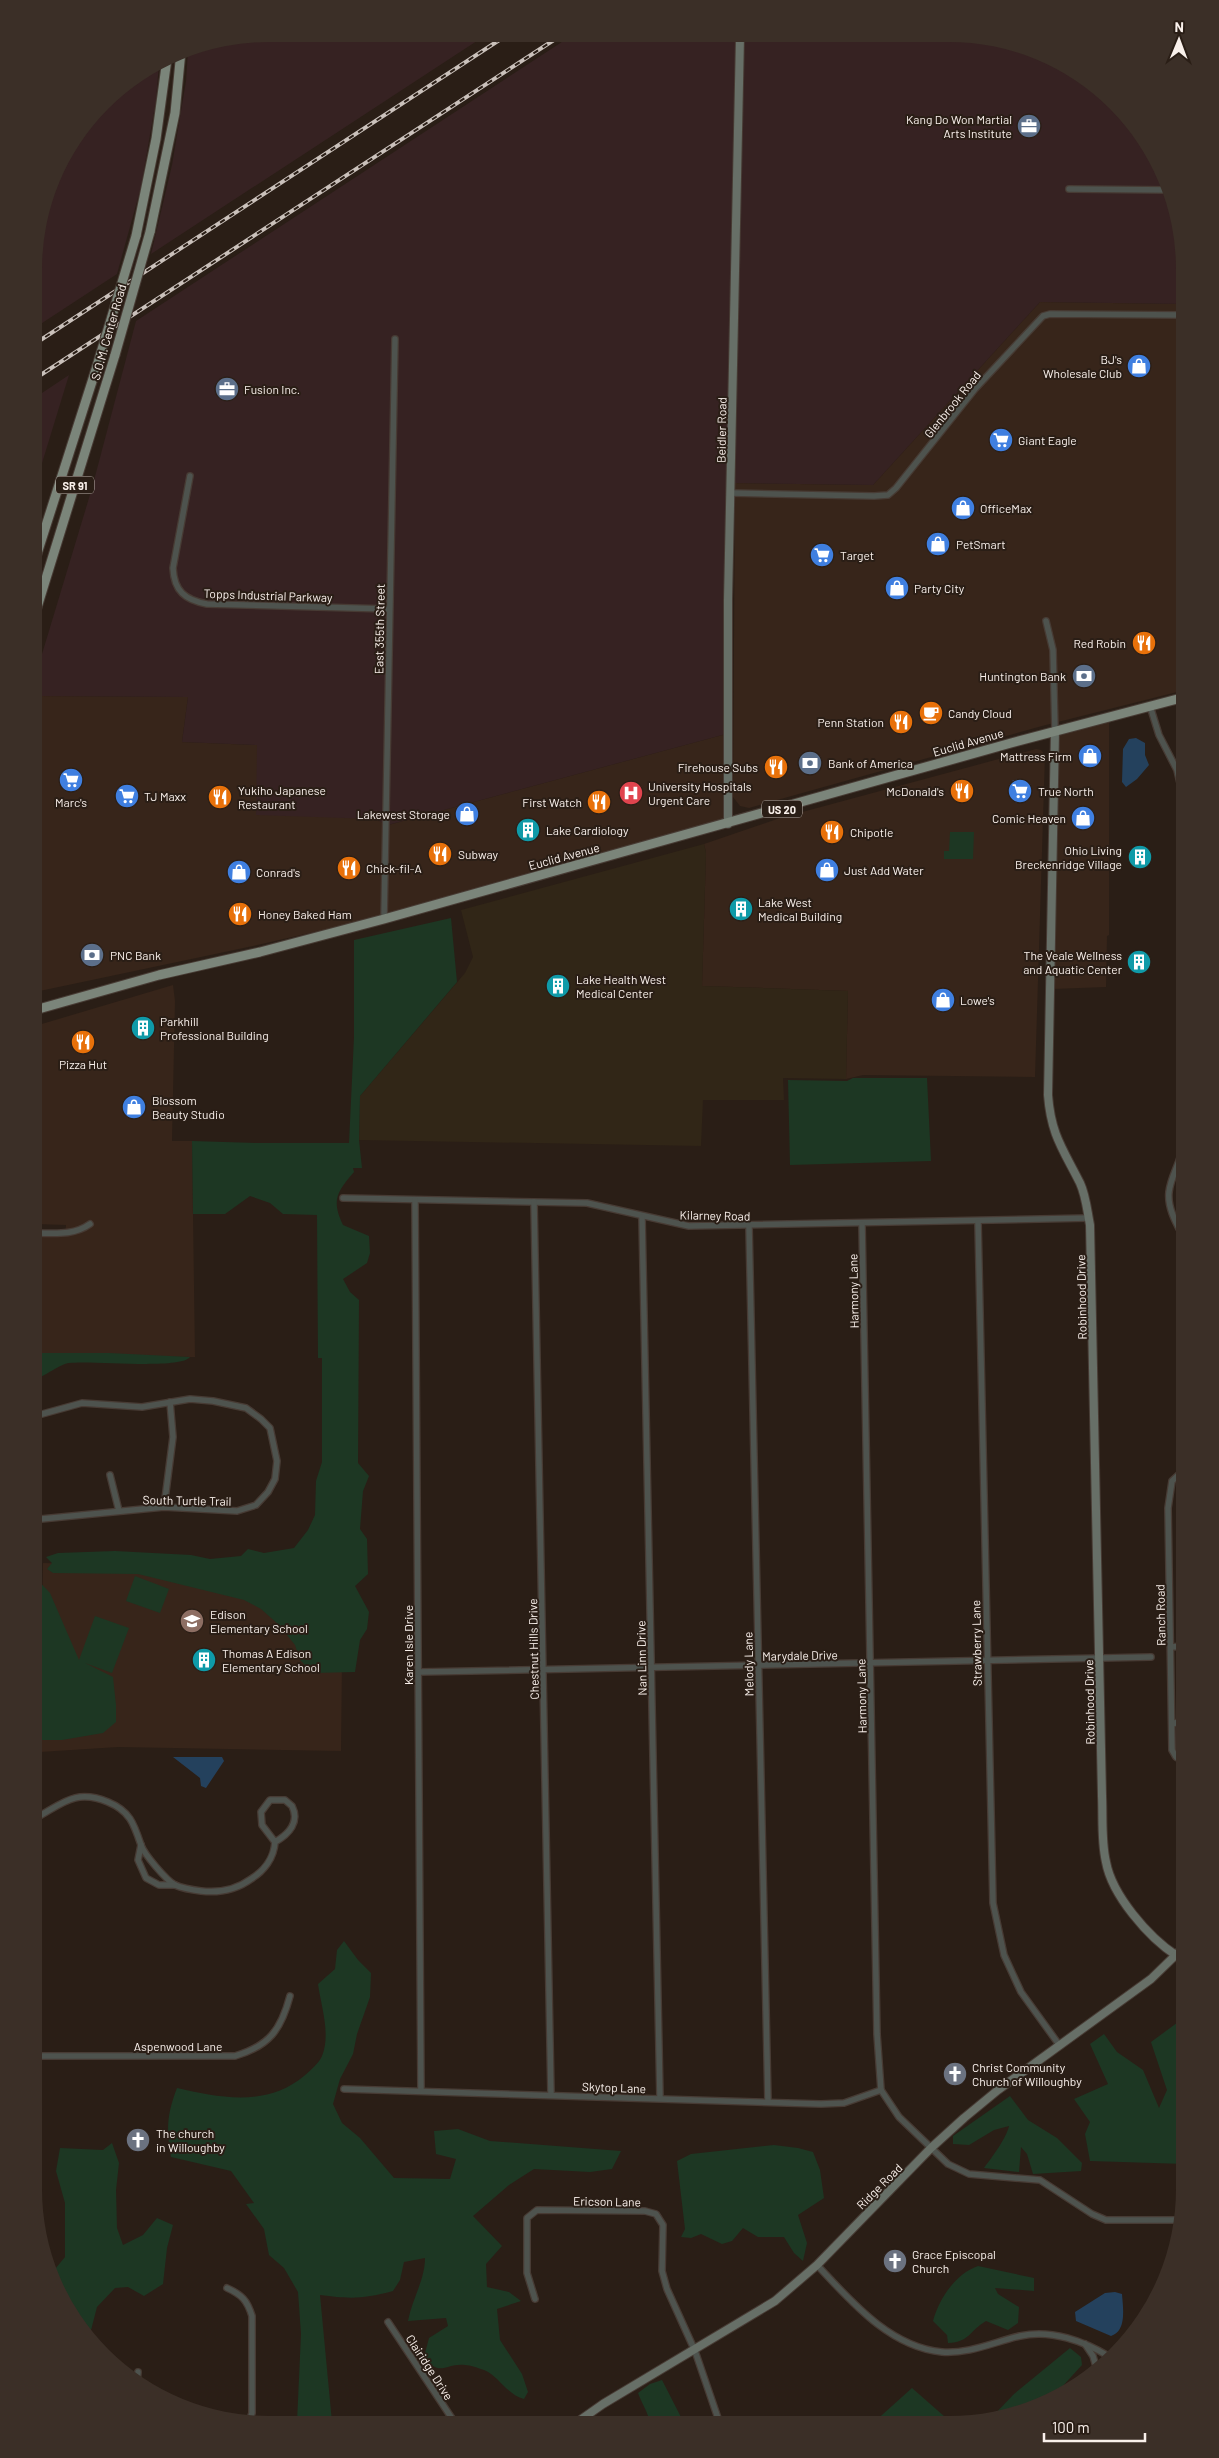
<svg xmlns="http://www.w3.org/2000/svg" width="1219" height="2458" font-family="Barlow,sans-serif">
<rect width="100%" height="100%" fill="#2a1e16"/>
<!-- built -->
<g fill="#37251a">
<polygon points="1040,302 1185,304 1185,690 1042,726 749,808 740,806 733,797 735,483 873,485"/>
<polygon points="40,696 188,697 182,742 257,745 383,823 380,917 253,946 35,992 35,699 40,699"/>
<polygon points="1109,720 1109,935 1107,936 1106,987 1053,989 1058,733"/>
<polygon points="726,734 726,820 387,914 388,825"/>
<polygon points="1036,749 1041,750 1045,755 1035,1077 863,1075 846,1079 848,991 702,986 706,853 704,844 780,818"/>
<polygon points="173,985 175,1001 172,1141 192,1141 195,1357 35,1356 35,1234 65,1235 66,1225 35,1224 35,1026"/>
<polygon points="43,1563 343,1569 341,1751 118,1747 40,1752"/>
</g>
<!-- industrial -->
<g fill="#362222">
<polygon points="269,34 486,35 151,254 172,165 186,81 188,50"/>
<polygon points="571,36 736,37 727,449 726,734 388,825 374,819 256,815 257,745 182,742 188,697 40,696 40,700 35,699 36,674 92,488 136,321"/>
<polygon points="744,37 995,38 1054,58 1105,92 1146,139 1173,194 1185,269 1185,304 1040,302 873,485 735,483"/>
<polygon points="159,64 156,100 141,187 117,274 36,327 36,239 58,165 114,92"/>
<polygon points="69,375 35,486 36,397"/>
</g>
<!-- medical -->
<polygon fill="#312617" points="704,844 706,853 702,986 848,991 846,1079 783,1078 784,1100 703,1100 701,1146 359,1140 360,1096 465,973 473,957 461,910"/>
<!-- green -->
<g fill="#1d3723">
<polygon points="950,832 974,832 973,859 944,859 944,851 949,851"/>
<path d="M451,918L457,982L360,1096L359,1140L362,1168H353L354,1172C337,1192 331,1200 343,1225L369,1236L370,1253L367,1263L343,1279L350,1292L359,1300L358,1463L369,1476L363,1491L360,1529L367,1539L368,1574L355,1586L369,1612L367,1629L360,1640L355,1672L313,1673L300,1660L295,1645L279,1625L261,1609L244,1600L138,1574L53,1573L47,1569L52,1563L46,1557L58,1553L115,1551L191,1555L210,1559L241,1556L248,1549L264,1553L294,1548L308,1530L315,1515L316,1481L322,1462V1358H318L317,1215L283,1214L270,1203L250,1196L225,1214H193L192,1141L256,1143H349L354,1037V940Z"/>
<polygon points="853,1078 927,1078 931,1161 790,1165 788,1080 847,1081"/>
<path d="M35,1353H109L190,1357C180,1370 91,1360 69,1363C61,1364 44,1376 35,1380Z"/>
<polygon points="34,1576 50,1593 79,1660 95,1616 129,1628 112,1673 85,1663 113,1677 116,1705 116,1722 103,1733 62,1740 34,1740 34,1638 39,1631"/>
<polygon points="135,1576 169,1589 160,1613 126,1601"/>
<path d="M344,1941L358,1960L371,1973L370,1997L357,2034L353,2054L340,2079L333,2104L342,2123L360,2138L394,2178L450,2179L456,2159L436,2154L434,2131L458,2129L490,2141L621,2151L612,2169L590,2172L534,2169L509,2185L473,2216L502,2246L486,2264L487,2287L509,2292L521,2301L497,2309L500,2340L522,2374L528,2392L524,2399C508,2396 499,2376 484,2370C478,2368 470,2365 465,2365C445,2363 440,2378 424,2357L429,2338L448,2326L446,2318L408,2321C412,2299 425,2280 425,2258L404,2262L400,2280L393,2291C363,2299 350,2299 320,2295L332,2422H297L301,2334L298,2292L284,2268L269,2255L264,2229L246,2204L254,2203L231,2171L171,2157C166,2129 167,2114 177,2088C220,2098 267,2107 304,2076C310,2071 319,2063 322,2056C331,2034 321,2006 318,1984L335,1969L337,1950Z"/>
<polygon points="1185,2017 1185,2164 1090,2161 1085,2134 1090,2122 1074,2099 1108,2084 1090,2044 1104,2034 1117,2052 1143,2070 1159,2108 1167,2090 1151,2042"/>
<path d="M1010,2096L1028,2120L1057,2138L1082,2163L1081,2171L1033,2174L1027,2154L1021,2147L1019,2172L984,2168C992,2157 1006,2139 1009,2126L994,2130L969,2145L953,2144V2136Z"/>
<polygon points="112,2143 119,2163 116,2190 117,2228 123,2245 143,2235 157,2218 173,2225 167,2248 163,2284 144,2296 128,2287 115,2288 97,2307 89,2338 73,2319 51,2274 65,2257 65,2203 56,2171 60,2148 103,2150"/>
<polygon points="774,2145 798,2148 813,2152 820,2170 824,2198 798,2215 807,2243 803,2261 794,2253 784,2237 758,2237 743,2228 732,2241 722,2244 701,2234 691,2238 681,2237 685,2229 677,2161 691,2154"/>
<path d="M978,2266L1034,2278V2291L995,2288L998,2294L1019,2307L1018,2323L1008,2330L986,2321C969,2331 970,2342 948,2343L947,2335L933,2321C939,2299 955,2274 978,2266Z"/>
<polygon points="1070,2348 1081,2357 1082,2365 1050,2400 1025,2412 992,2417 1014,2394"/>
<path d="M662,2380L684,2423H650C648,2412 642,2404 638,2393L650,2384Z"/>
<polygon points="912,2388 953,2424 872,2424"/>
</g>
<!-- water -->
<g fill="#24415d">
<polygon points="1136,738 1145,743 1145,755 1149,765 1137,779 1126,787 1122,782 1123,749 1129,739"/>
<polygon points="173,1757 222,1757 224,1761 206,1788 201,1786 200,1778"/>
<path d="M1115,2292L1122,2294C1123,2308 1127,2331 1111,2336L1076,2321L1075,2312L1105,2293Z"/>
</g>
<g fill="none" stroke-linecap="round" stroke-linejoin="round">
<!-- street casing -->
<g stroke="#473b34" stroke-width="8">
<g id="street">
<polyline points="1069,189 1171,190"/>
<path d="M190,476L173,568C174,591 185,600 207,604L389,609"/>
<polyline points="731,493 874,496 888,495 896,488 975,389 1043,316 1050,314 1185,315"/>
<polyline points="1046,621 1053,650 1055,731"/>
<path d="M1150,706L1159,735L1177,770L1181,787L1184,1140C1182,1162 1171,1174 1169,1192C1167,1209 1178,1226 1185,1240"/>
<polyline points="384,919 395,339"/>
<polyline points="343,1198 587,1203 689,1226 1089,1218"/>
<polyline points="415,1200 421,2091"/>
<polyline points="534,1202 551,2095"/>
<polyline points="642,1217 660,2098"/>
<polyline points="978,1222 993,1903 1004,1955 1021,1992 1060,2046"/>
<polyline points="862,1224 877,2034 881,2090 899,2117 948,2164 969,2174 1040,2180 1092,2214 1106,2220 1181,2220"/>
<polyline points="749,1226 768,2102"/>
<path d="M35,1233C54,1233 73,1236 90,1224"/>
<polyline points="110,1475 119,1511"/>
<polyline points="164,1507 173,1437 170,1402"/>
<polyline points="34,1514 41,1519 164,1507 237,1511 256,1505 268,1492 275,1479 277,1461 270,1428 261,1419 246,1408 213,1401 190,1399 142,1407 82,1403 35,1416"/>
<polyline points="1171,1647 1185,1646"/>
<polyline points="419,1672 1151,1657"/>
<polyline points="1172,1724 1185,1720"/>
<polyline points="1185,1762 1176,1757 1172,1750 1168,1508 1172,1481 1185,1469"/>
<path d="M34,1819C61,1805 74,1788 108,1802C130,1811 134,1824 141,1845C144,1854 166,1880 175,1885C182,1888 193,1890 201,1891C219,1893 236,1890 251,1879C264,1871 274,1858 275,1842L262,1825L261,1812L270,1800H285L292,1806C300,1822 289,1834 275,1842"/>
<polyline points="141,1845 138,1860 146,1878 159,1885 175,1885"/>
<path d="M34,2056H235C269,2046 281,2030 290,1996"/>
<polyline points="344,2089 821,2104 844,2103 881,2090"/>
<path d="M817,2265C850,2300 889,2347 942,2352C969,2354 994,2342 1020,2336C1051,2329 1084,2341 1110,2357"/>
<path d="M227,2288C242,2295 247,2300 252,2316V2413L249,2422"/>
<polyline points="535,2299 527,2273 527,2218 537,2210 645,2211 656,2214 663,2225 662,2271 667,2289 695,2351 720,2424"/>
<polyline points="388,2322 455,2423"/>
<polyline points="1085,2344 1093,2356 1097,2370"/>
<polyline points="137,2381 138,2372"/>
</g>
</g>
<!-- secondary casing -->
<g stroke="#473b34" stroke-width="10">
<g id="secondary">
<path d="M1055,731L1048,1095C1051,1135 1063,1149 1080,1183C1086,1196 1087,1210 1090,1225L1102,1796C1103,1817 1101,1841 1106,1862C1112,1895 1148,1937 1177,1956"/>
<polyline points="728,824 728,600 740,37"/>
<polyline points="576,2423 603,2404 775,2301 817,2265 931,2148 964,2118 998,2090 1151,1979 1185,1946"/>
</g>
</g>
<!-- primary casing -->
<g stroke="#473b34" stroke-width="11">
<g id="primary">
<polyline points="150,232 175,113 181,51"/>
<polyline points="136,236 156,139 167,59"/>
<polyline points="35,560 97,366"/>
<polyline points="35,614 115,355"/>
<polyline points="35,1010 159,975 260,952 384,919 1011,743 1185,697"/>
</g>
</g>
<!-- street -->
<use href="#street" stroke="#4e534e" stroke-width="5.5"/>
<!-- secondary -->
<use href="#secondary" stroke="#676f67" stroke-width="8"/>
<!-- primary -->
<use href="#primary" stroke="#7b857a" stroke-width="9"/>
<!-- rail casing -->
<g stroke="#cac1bb" stroke-width="4">
<g id="rail">
<polyline points="36,343 507,35"/>
<polyline points="36,378 560,36"/>
</g>
</g>
<!-- rail -->
<use href="#rail" stroke="#2a1e16" stroke-width="2" stroke-dasharray="5.5" stroke-linecap="butt"/>
<!-- primary-bridge casing -->
<g stroke="#473b34" stroke-width="11" stroke-linecap="butt">
<g id="primary-bridge">
<polyline points="115,355 150,232"/>
<polyline points="97,366 136,236"/>
</g>
</g>
<!-- primary-bridge -->
<use href="#primary-bridge" stroke="#7b857a" stroke-width="9"/>
</g>
<!-- icons -->
<defs>
<g id="office-disc" transform="scale(1.25)"><circle r="9.5" fill="#5c6f8a" stroke="#2a1e16"/><path d="M-6-3h4V-5.5h4V-3h4V5H-6ZM-1-4.5V-3h2v-1.5ZM-6 0V1H6V0Z" fill="#fff"/></g>
<g id="shop-disc" transform="scale(1.25)"><circle r="9.5" fill="#3f7fe0" stroke="#2a1e16"/><path d="M-5-2.5h2.3a2.7 3.5 0 0 1 5.4 0H5L5.5 6h-11ZM-1.5-2.5h3a1.5 2.3 0 0 0-3 0Z" fill="#fff"/></g>
<g id="supermarket-disc" transform="scale(1.25)"><circle r="9.5" fill="#3f7fe0" stroke="#2a1e16"/><path d="M-6-5.5h2.5l.6 2H6L4.5 2H-2.5L-4.4-4H-6ZM-1.5 3.2a1.3 1.3 0 1 0 .1 0ZM3 3.2a1.3 1.3 0 1 0 .1 0Z" fill="#fff"/></g>
<g id="restaurant-disc" transform="scale(1.25)"><circle r="9.5" fill="#e8710a" stroke="#2a1e16"/><path d="M-5-6h1v4h1v-4h1v4h1v-4h1v5L-1.5 .5V6h-2V.5L-5-1ZM5-6V6H3V1.5H1.5Q1.5-4 5-6Z" fill="#fff"/></g>
<g id="bank-disc" transform="scale(1.25)"><circle r="9.5" fill="#5c6f8a" stroke="#2a1e16"/><path d="M-6-4H6V4H-6ZM0-2.3a2.3 2.3 0 1 0 0 4.6a2.3 2.3 0 1 0 0-4.6Z" fill="#fff"/></g>
<g id="cafe-disc" transform="scale(1.25)"><circle r="9.5" fill="#e8710a" stroke="#2a1e16"/><path d="M-5.5-4.5H6V0H3Q3 3.5 0 3.5H-2.5Q-5.5 3.5-5.5 0ZM3-3.2v2h1.7v-2ZM-6 4.5H4V6H-6Z" fill="#fff"/></g>
<g id="hospital-disc" transform="scale(1.25)"><circle r="9.5" fill="#e0444e" stroke="#2a1e16"/><path d="M-5-5h3v3.5h4V-5h3V5h-3V1.5h-4V5h-3Z" fill="#fff"/></g>
<g id="building-disc" transform="scale(1.25)"><circle r="9.5" fill="#0f9aa8" stroke="#2a1e16"/><path d="M-4-6H4V6H1V3H-1V6H-4ZM-2.5-4.3h1.7v1.8h-1.7ZM.8-4.3h1.7v1.8H.8ZM-2.5-1h1.7V.8h-1.7ZM.8-1h1.7V.8H.8Z" fill="#fff"/></g>
<g id="school-disc" transform="scale(1.25)"><circle r="9.5" fill="#8d6e63" stroke="#2a1e16"/><path d="M0-5L7-2L0 1L-7-2ZM-4 1L0 2.5L4 1V4Q0 6-4 4Z" fill="#fff"/></g>
<g id="church-disc" transform="scale(1.25)"><circle r="9.5" fill="#6b7280" stroke="#2a1e16"/><path d="M-1.2-6h2.4v3.5h3.3v2.4h-3.3V6h-2.4V-.1h-3.3v-2.4h3.3Z" fill="#fff"/></g>
</defs>
<g fill-rule="evenodd">
<use href="#office-disc" x="1029" y="126"/>
<use href="#shop-disc" x="1139" y="366"/>
<use href="#office-disc" x="227" y="389"/>
<use href="#supermarket-disc" x="1001" y="440"/>
<use href="#shop-disc" x="963" y="508"/>
<use href="#shop-disc" x="938" y="544"/>
<use href="#supermarket-disc" x="822" y="555"/>
<use href="#shop-disc" x="897" y="588"/>
<use href="#restaurant-disc" x="1144" y="643"/>
<use href="#bank-disc" x="1084" y="676"/>
<use href="#cafe-disc" x="931" y="713"/>
<use href="#restaurant-disc" x="901" y="722"/>
<use href="#shop-disc" x="1090" y="756"/>
<use href="#bank-disc" x="810" y="763"/>
<use href="#restaurant-disc" x="776" y="767"/>
<use href="#supermarket-disc" x="71" y="780"/>
<use href="#restaurant-disc" x="962" y="791"/>
<use href="#supermarket-disc" x="1020" y="791"/>
<use href="#hospital-disc" x="631" y="793"/>
<use href="#supermarket-disc" x="127" y="796"/>
<use href="#restaurant-disc" x="220" y="797"/>
<use href="#restaurant-disc" x="599" y="802"/>
<use href="#shop-disc" x="467" y="814"/>
<use href="#shop-disc" x="1083" y="818"/>
<use href="#building-disc" x="528" y="830"/>
<use href="#restaurant-disc" x="832" y="832"/>
<use href="#restaurant-disc" x="440" y="854"/>
<use href="#building-disc" x="1140" y="857"/>
<use href="#restaurant-disc" x="349" y="868"/>
<use href="#shop-disc" x="827" y="870"/>
<use href="#shop-disc" x="239" y="872"/>
<use href="#building-disc" x="741" y="909"/>
<use href="#restaurant-disc" x="240" y="914"/>
<use href="#bank-disc" x="92" y="955"/>
<use href="#building-disc" x="1139" y="962"/>
<use href="#building-disc" x="558" y="986"/>
<use href="#shop-disc" x="943" y="1000"/>
<use href="#building-disc" x="143" y="1028"/>
<use href="#restaurant-disc" x="83" y="1042"/>
<use href="#shop-disc" x="134" y="1107"/>
<use href="#school-disc" x="192" y="1621"/>
<use href="#building-disc" x="204" y="1660"/>
<use href="#church-disc" x="955" y="2074"/>
<use href="#church-disc" x="138" y="2140"/>
<use href="#church-disc" x="895" y="2261"/>
</g>
<g text-anchor="middle" dominant-baseline="central" stroke-width="4" stroke-linejoin="round" paint-order="stroke">
<!-- shield labels -->
<g fill="#2a1e16" stroke="#bbb1ab" stroke-width="1">
<rect x="56" y="476.5" width="38" height="17" rx="4"/>
<rect x="762" y="800.5" width="40" height="17" rx="4"/>
</g>
<g font-size="11" font-weight="bold" fill="#f9f0eb">
<text x="75" y="485">SR 91</text>
<text x="782" y="809">US 20</text>
</g>
<!-- poi labels -->
<g font-size="12" fill="#f9f0eb" stroke="#2a1e16" text-anchor="start">
<text x="1012" y="119" text-anchor="end">Kang Do Won Martial<tspan x="1012" dy="14">Arts Institute</tspan></text>
<text x="1122" y="359" text-anchor="end">BJ's<tspan x="1122" dy="14">Wholesale Club</tspan></text>
<text x="244" y="389">Fusion Inc.</text>
<text x="1018" y="440">Giant Eagle</text>
<text x="980" y="508">OfficeMax</text>
<text x="956" y="544">PetSmart</text>
<text x="840" y="555">Target</text>
<text x="914" y="588">Party City</text>
<text x="1126" y="643" text-anchor="end">Red Robin</text>
<text x="1066" y="676" text-anchor="end">Huntington Bank</text>
<text x="948" y="713">Candy Cloud</text>
<text x="884" y="722" text-anchor="end">Penn Station</text>
<text x="1072" y="756" text-anchor="end">Mattress Firm</text>
<text x="828" y="763">Bank of America</text>
<text x="758" y="767" text-anchor="end">Firehouse Subs</text>
<text x="648" y="786">University Hospitals<tspan x="648" dy="14">Urgent Care</tspan></text>
<text x="238" y="790">Yukiho Japanese<tspan x="238" dy="14">Restaurant</tspan></text>
<text x="944" y="791" text-anchor="end">McDonald's</text>
<text x="1038" y="791">True North</text>
<text x="144" y="796">TJ Maxx</text>
<text x="71" y="802" text-anchor="middle">Marc's</text>
<text x="582" y="802" text-anchor="end">First Watch</text>
<text x="450" y="814" text-anchor="end">Lakewest Storage</text>
<text x="1066" y="818" text-anchor="end">Comic Heaven</text>
<text x="546" y="830">Lake Cardiology</text>
<text x="850" y="832">Chipotle</text>
<text x="1122" y="850" text-anchor="end">Ohio Living<tspan x="1122" dy="14">Breckenridge Village</tspan></text>
<text x="458" y="854">Subway</text>
<text x="366" y="868">Chick-fil-A</text>
<text x="844" y="870">Just Add Water</text>
<text x="256" y="872">Conrad's</text>
<text x="758" y="902">Lake West<tspan x="758" dy="14">Medical Building</tspan></text>
<text x="258" y="914">Honey Baked Ham</text>
<text x="110" y="955">PNC Bank</text>
<text x="1122" y="955" text-anchor="end">The Veale Wellness<tspan x="1122" dy="14">and Aquatic Center</tspan></text>
<text x="576" y="979">Lake Health West<tspan x="576" dy="14">Medical Center</tspan></text>
<text x="960" y="1000">Lowe's</text>
<text x="160" y="1021">Parkhill<tspan x="160" dy="14">Professional Building</tspan></text>
<text x="83" y="1064" text-anchor="middle">Pizza Hut</text>
<text x="152" y="1100">Blossom<tspan x="152" dy="14">Beauty Studio</tspan></text>
<text x="210" y="1614">Edison<tspan x="210" dy="14">Elementary School</tspan></text>
<text x="222" y="1653">Thomas A Edison<tspan x="222" dy="14">Elementary School</tspan></text>
<text x="972" y="2067">Christ Community<tspan x="972" dy="14">Church of Willoughby</tspan></text>
<text x="156" y="2133">The church<tspan x="156" dy="14">in Willoughby</tspan></text>
<text x="912" y="2254">Grace Episcopal<tspan x="912" dy="14">Church</tspan></text>
</g>
<!-- street labels -->
<g font-size="12" fill="#f9f0eb" stroke="#2a1e16">
<text transform="translate(108 332) rotate(-74)">S.O.M. Center Road</text>
<text transform="translate(952 404) rotate(-51)">Glenbrook Road</text>
<text transform="translate(721 430) rotate(-89)">Beidler Road</text>
<text transform="translate(268 595) rotate(2)">Topps Industrial Parkway</text>
<text transform="translate(379 629) rotate(-89)">East 355th Street</text>
<text transform="translate(968 742) rotate(-16)">Euclid Avenue</text>
<text transform="translate(564 856) rotate(-15)">Euclid Avenue</text>
<text transform="translate(715 1215) rotate(1)">Kilarney Road</text>
<text transform="translate(853 1291) rotate(-91)">Harmony Lane</text>
<text transform="translate(1081 1297) rotate(-91)">Robinhood Drive</text>
<text transform="translate(187 1500) rotate(1)">South Turtle Trail</text>
<text transform="translate(1160 1615) rotate(-91)">Ranch Road</text>
<text transform="translate(976 1643) rotate(-91)">Strawberry Lane</text>
<text transform="translate(408 1645) rotate(-90)">Karen Isle Drive</text>
<text transform="translate(533 1649) rotate(-91)">Chestnut Hills Drive</text>
<text transform="translate(800 1655) rotate(-1)">Marydale Drive</text>
<text transform="translate(641 1658) rotate(-91)">Nan Linn Drive</text>
<text transform="translate(748 1664) rotate(-91)">Melody Lane</text>
<text transform="translate(861 1696) rotate(-91)">Harmony Lane</text>
<text transform="translate(1089 1702) rotate(-91)">Robinhood Drive</text>
<text x="178" y="2046">Aspenwood Lane</text>
<text transform="translate(614 2087) rotate(2)">Skytop Lane</text>
<text transform="translate(879 2186) rotate(-45)">Ridge Road</text>
<text transform="translate(607 2201) rotate(1)">Ericson Lane</text>
<text transform="translate(430 2367) rotate(57)">Clairidge Drive</text>
</g>
</g>
<!-- crop -->
<path d="M0 0H1219V2458H0ZM269 42H949A227 227 0 0 1 1176 269V2189A227 227 0 0 1 949 2416H269A227 227 0 0 1 42 2189V269A227 227 0 0 1 269 42Z" fill="#3b2f27" fill-rule="evenodd"/>
<!-- north arrow -->
<g transform="translate(1179 40) rotate(1)" stroke="#2a1e16" stroke-width="4" paint-order="stroke">
<path d="M0-4L9 19L0 12L-9 19Z" fill="#f9f0eb"/>
<text y="-8" font-size="14" font-weight="bold" text-anchor="middle" fill="#f9f0eb">N</text>
</g>
<!-- scale -->
<path d="M1044 2433v8h101v-8" fill="none" stroke="#f9f0eb" stroke-width="2.5"/>
<text x="1052" y="2433" font-size="15" fill="#f9f0eb" stroke="#2a1e16" stroke-width="4" paint-order="stroke">100 m</text>
</svg>
